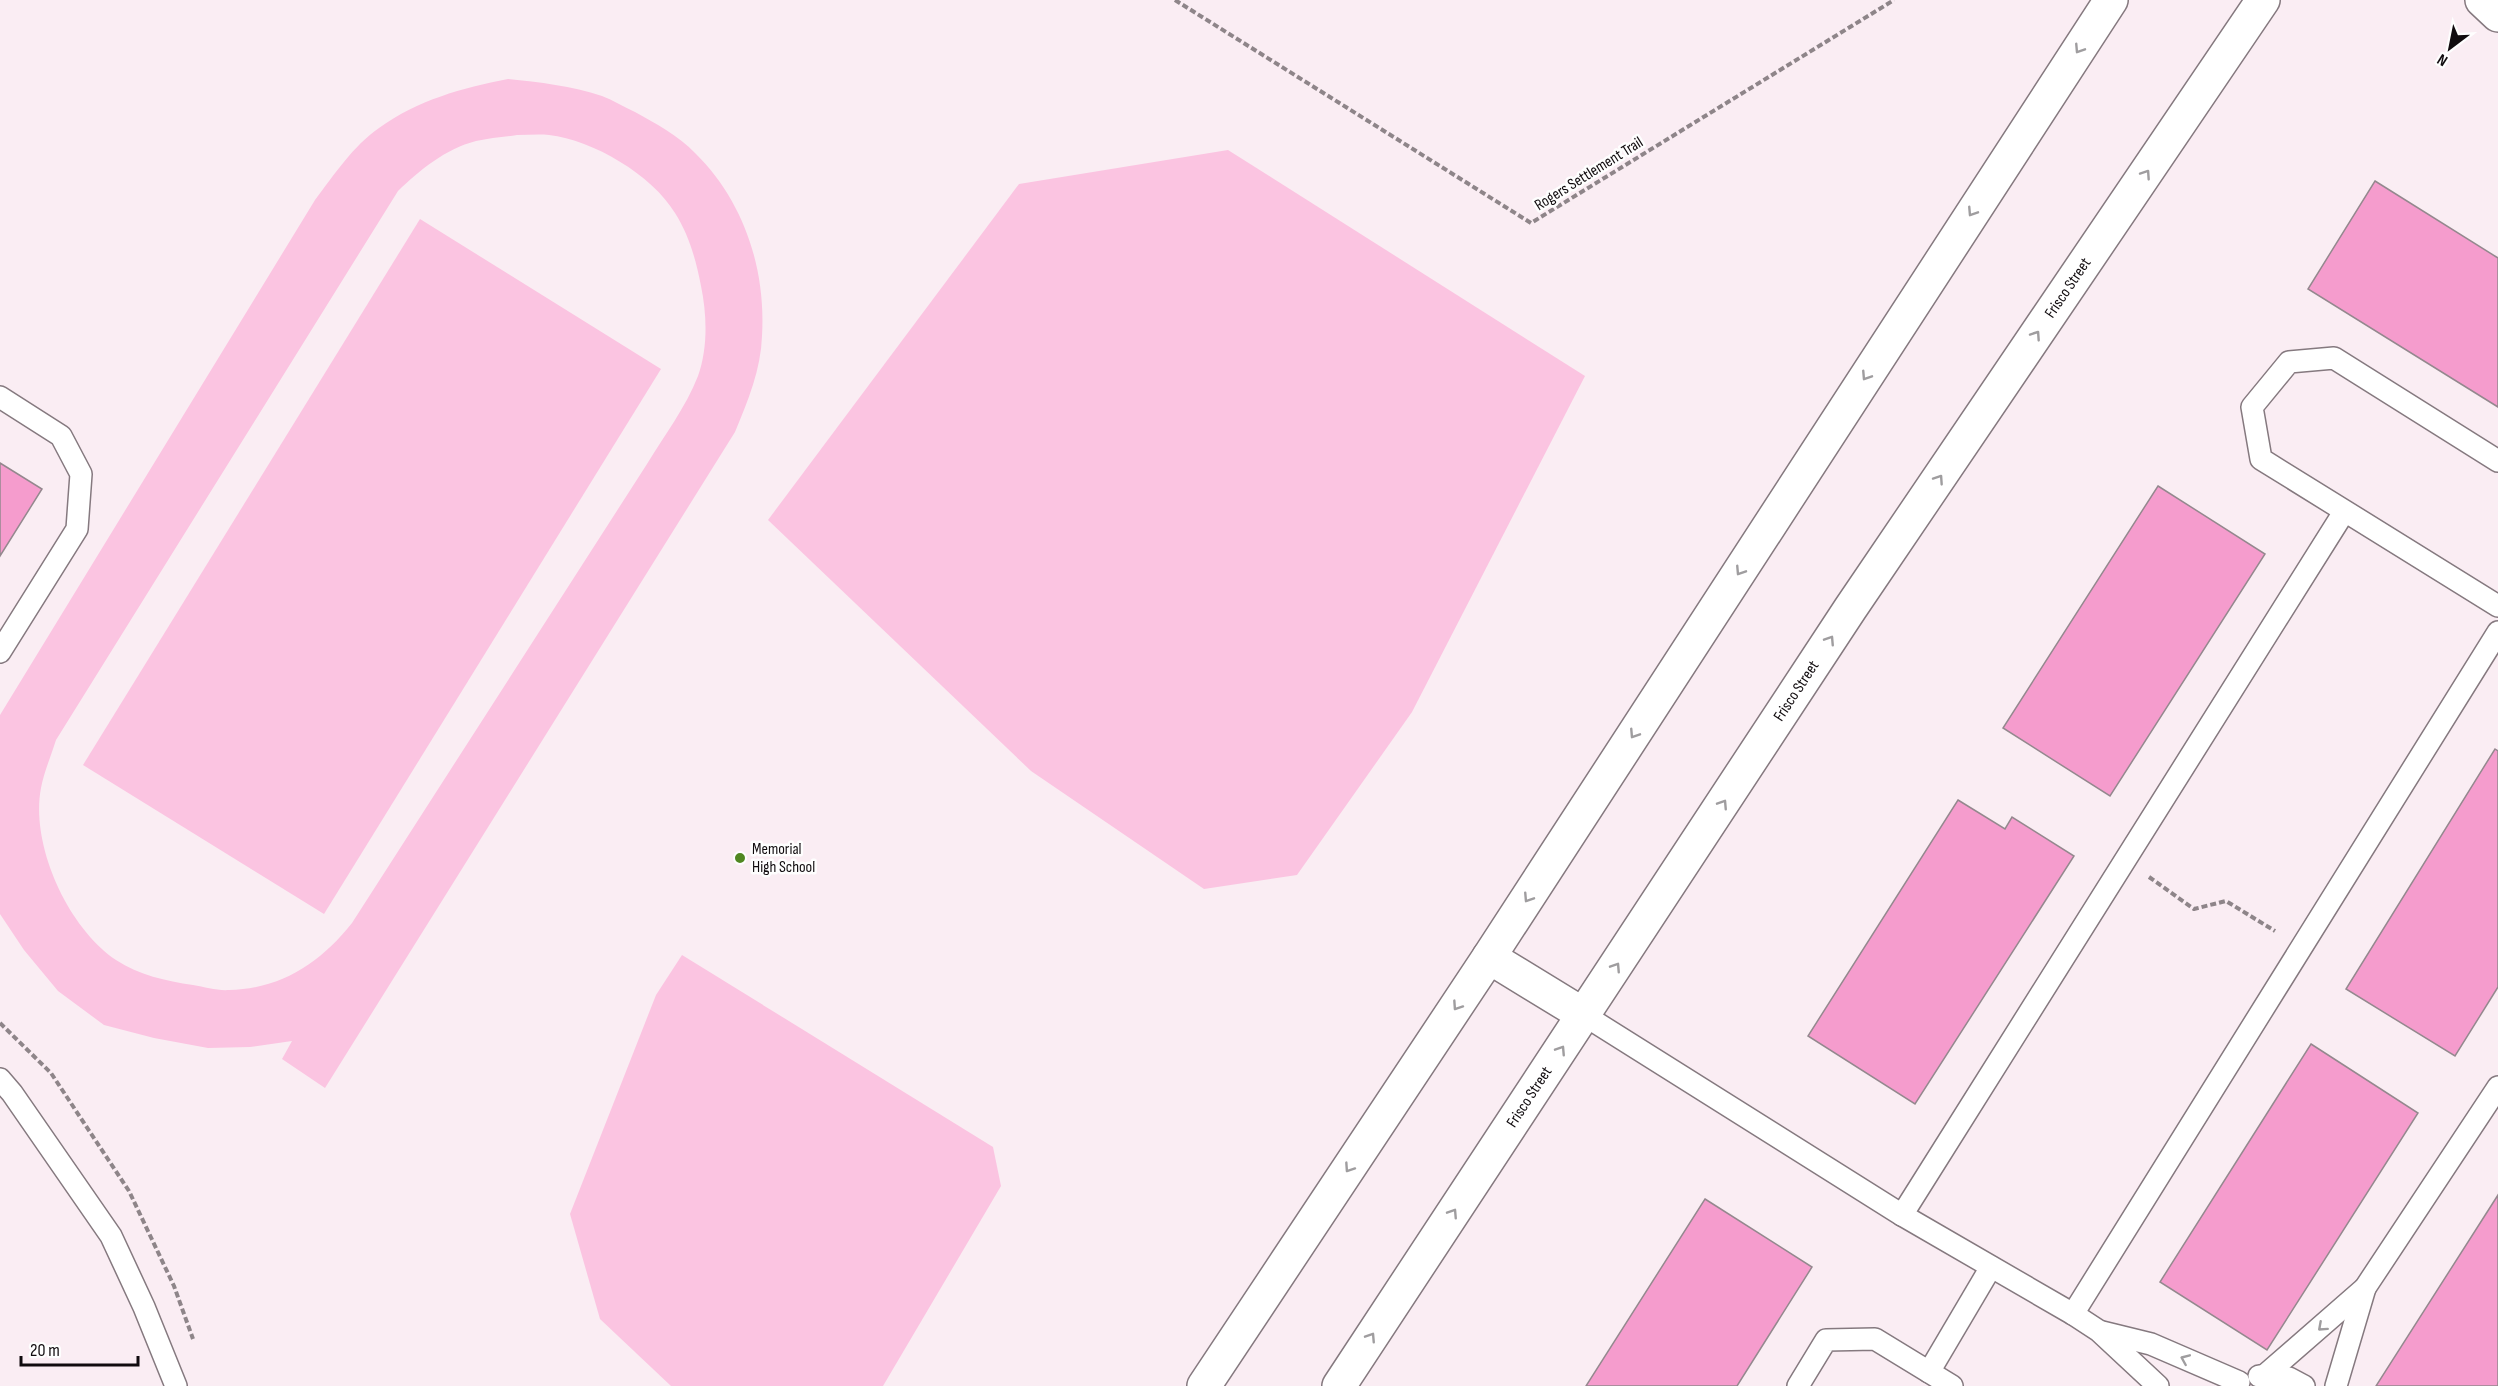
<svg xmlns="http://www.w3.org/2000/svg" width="2498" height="1386" font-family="'Sofia Sans Condensed',sans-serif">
<rect width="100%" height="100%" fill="#faedf3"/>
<!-- green -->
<g fill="#fbc4e1" fill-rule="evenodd">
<path d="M508,79C539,82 572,86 602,96C613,100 624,107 635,112C655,123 679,136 695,153C744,201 766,269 762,336C761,369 748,401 735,432L325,1088L282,1059L292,1041L250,1047L208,1048L154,1038L104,1025L58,991L24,950L0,914V715L315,200C334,175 353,146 379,128C418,100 462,88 508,79ZM517,135C528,135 539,134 549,135C593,140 652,175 675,213C689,235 696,260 701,286C707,315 708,348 698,376C686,407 664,436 647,464L352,923C321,962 282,989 229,990C218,991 205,987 193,985C166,981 139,975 116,960C68,928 30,845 41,788C44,772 51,756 56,740L398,191C420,170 445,149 476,141C489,138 504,137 517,135Z"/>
<polygon points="1228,150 1585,376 1412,712 1297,875 1204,889 1031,771 768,520 1019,184"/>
<polygon points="420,219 661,369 324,914 83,765"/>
<polygon points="682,955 993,1147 1001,1186 883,1386 671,1386 600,1319 570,1214 656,995"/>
</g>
<!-- building -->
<g fill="#f59ccd" stroke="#94888e" stroke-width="1.5">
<polygon points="2375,181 2498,258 2498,407 2308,289"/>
<polygon points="0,463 42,489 0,556"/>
<polygon points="2158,486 2265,554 2110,796 2003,728"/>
<polygon points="2495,749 2498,751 2498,987 2455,1056 2346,989"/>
<polygon points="1958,800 2005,829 2012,817 2074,856 1915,1104 1808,1036"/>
<polygon points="2311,1044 2418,1113 2267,1350 2160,1282"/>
<polygon points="2498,1195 2498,1386 2376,1386"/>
<polygon points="1705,1199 1812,1267 1737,1386 1586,1386"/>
</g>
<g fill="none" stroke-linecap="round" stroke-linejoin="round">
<!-- lane casing -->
<g stroke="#85797f" stroke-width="24">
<g id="lane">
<polyline points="0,397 61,436 81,474 77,529 0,652"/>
<polyline points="2498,461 2334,358 2289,362 2252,407 2261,459 2498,606"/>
<polyline points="1584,1015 1902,1215 2073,1314 2099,1331 2158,1386"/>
<polyline points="0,1079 12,1093 111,1236 144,1307 176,1386"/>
<polyline points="1902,1215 2344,512"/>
<polyline points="2073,1314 2498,632"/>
<polyline points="2102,1332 2151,1344 2239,1382"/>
<polyline points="1929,1372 1991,1267"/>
<polyline points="2259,1376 2289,1378 2304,1386"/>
<polyline points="2264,1376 2365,1288 2498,1087"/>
<polyline points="1798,1386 1826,1340 1875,1339 1952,1386"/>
<polyline points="2336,1386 2365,1288"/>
</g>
</g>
<!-- secondary casing -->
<g stroke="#85797f" stroke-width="36">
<g id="secondary">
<polyline points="1489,957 1584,1015"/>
<polyline points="1204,1386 1489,957 2111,0"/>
<path id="s1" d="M1339,1386L1850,609L2263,0"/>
</g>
</g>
<!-- primary casing -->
<g stroke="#85797f" stroke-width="36">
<polyline id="primary" points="2482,0 2498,15"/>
</g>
<!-- path -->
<g stroke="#8e8589" stroke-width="4" stroke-dasharray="6 3" stroke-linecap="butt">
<polyline points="1175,0 1531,223 1894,0"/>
<polyline points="2149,877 2194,909 2226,901 2275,931"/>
<polyline points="0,1023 51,1073 129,1191 174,1286 193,1339"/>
</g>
<!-- lane -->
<use href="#lane" stroke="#fff" stroke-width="21"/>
<!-- secondary -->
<use href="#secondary" stroke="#fff" stroke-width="33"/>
<!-- primary -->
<use href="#primary" stroke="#fff" stroke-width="33"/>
</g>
<!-- one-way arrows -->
<defs><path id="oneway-chevron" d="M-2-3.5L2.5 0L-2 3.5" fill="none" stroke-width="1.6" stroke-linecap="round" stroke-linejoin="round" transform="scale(1.5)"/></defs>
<g stroke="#9f9d9f">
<use href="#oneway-chevron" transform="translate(2079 49) rotate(123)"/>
<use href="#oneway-chevron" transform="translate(2146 174) rotate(-56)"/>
<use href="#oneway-chevron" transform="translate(1972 212) rotate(123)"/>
<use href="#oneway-chevron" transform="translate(2036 335) rotate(-56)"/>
<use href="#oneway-chevron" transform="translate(1866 376) rotate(123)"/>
<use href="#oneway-chevron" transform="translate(1939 479) rotate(-56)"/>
<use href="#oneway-chevron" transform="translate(1740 571) rotate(123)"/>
<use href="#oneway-chevron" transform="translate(1830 640) rotate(-57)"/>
<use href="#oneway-chevron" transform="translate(1634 734) rotate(123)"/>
<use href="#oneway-chevron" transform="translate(1723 804) rotate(-57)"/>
<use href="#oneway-chevron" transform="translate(1528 898) rotate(123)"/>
<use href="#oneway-chevron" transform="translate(1616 967) rotate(-57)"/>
<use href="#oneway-chevron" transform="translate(1457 1006) rotate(124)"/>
<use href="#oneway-chevron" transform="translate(1561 1050) rotate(-57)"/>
<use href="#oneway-chevron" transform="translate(1349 1168) rotate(124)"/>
<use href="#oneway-chevron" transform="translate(1453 1213) rotate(-57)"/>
<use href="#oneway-chevron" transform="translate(2322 1327) rotate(138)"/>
<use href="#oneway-chevron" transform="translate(1371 1337) rotate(-57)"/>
<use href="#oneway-chevron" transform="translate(2185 1359) rotate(-157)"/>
</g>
<!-- markers -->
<circle fill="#508721" stroke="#fefefe" stroke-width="2" cx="740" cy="858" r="6"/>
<g text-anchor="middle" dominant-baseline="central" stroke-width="5" stroke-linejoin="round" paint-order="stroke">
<!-- street labels -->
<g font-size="16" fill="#100b0e" stroke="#fefefe">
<text transform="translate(1589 174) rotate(-32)">Rogers Settlement Trail</text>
<text stroke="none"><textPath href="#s1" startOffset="1318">Frisco Street</textPath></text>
<text stroke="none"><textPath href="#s1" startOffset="832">Frisco Street</textPath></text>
<text stroke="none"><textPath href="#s1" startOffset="346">Frisco Street</textPath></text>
</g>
<!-- poi labels -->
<g font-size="16" fill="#100b0e" stroke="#fefefe" text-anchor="start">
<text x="752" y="849">Memorial<tspan x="752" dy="18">High School</tspan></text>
</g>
</g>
<!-- north arrow -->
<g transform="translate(2450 48) rotate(212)" stroke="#fefefe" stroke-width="4.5" paint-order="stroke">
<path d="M0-4.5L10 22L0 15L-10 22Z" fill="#100b0e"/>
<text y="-9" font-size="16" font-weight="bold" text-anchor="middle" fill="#100b0e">N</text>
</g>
<!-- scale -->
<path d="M21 1356v9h117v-9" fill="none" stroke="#100b0e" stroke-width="3"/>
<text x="30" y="1356" font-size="18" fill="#100b0e" stroke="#fefefe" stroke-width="4.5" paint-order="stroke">20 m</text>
</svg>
